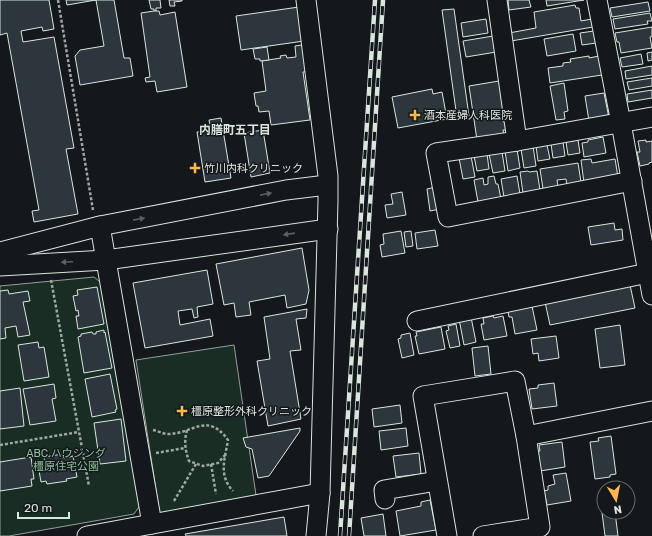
<svg xmlns="http://www.w3.org/2000/svg" width="652" height="536" font-family="Rubik,'Noto Sans JP',sans-serif">
<rect width="100%" height="100%" fill="#14181c"/>
<!-- green -->
<g fill="#1a2d24" stroke="#939e99">
<polygon points="94,277 104,285 141,504 134,514 9,536 0,536 0,286"/>
<polygon points="234,345 257,502 161,522 136,360"/>
</g>
<!-- building -->
<g fill="#2c363c" stroke="#d8e6dc">
<polygon points="0,0 49,0 54,29 43,31 42,27 21,31 23,42 54,37 74,148 66,149 78,214 34,222 32,211 39,210 7,33 0,35"/>
<polygon points="66,0 114,0 124,58 130,58 133,76 80,85 75,56 80,50 104,46 96,0 67,5"/>
<polygon points="149,0 160,0 161,8 156,8 156,11 154,11 154,9 151,9"/>
<polygon points="169,0 182,0 182,1 174,2 175,6 170,6"/>
<polygon points="508,0 529,0 531,7 509,10"/>
<polygon points="546,0 584,0 547,6"/>
<polygon points="648,2 650,11 612,17 610,8"/>
<polygon points="575,5 576,8 579,8 581,21 592,19 593,27 511,41 509,33 536,28 534,12"/>
<polygon points="299,7 304,41 241,50 236,16"/>
<polygon points="454,9 469,116 457,118 442,10"/>
<polygon points="154,11 159,11 160,15 175,12 187,87 157,92 155,81 146,82 145,78 150,77 141,13"/>
<polygon points="650,13 652,21 647,21 648,24 615,29 613,19"/>
<polygon points="486,19 488,33 463,37 461,23"/>
<polygon points="652,27 652,36 650,37 652,48 621,53 619,42 617,42 615,33"/>
<polygon points="594,31 596,43 582,45 580,33"/>
<polygon points="573,34 576,51 547,56 544,39"/>
<polygon points="493,36 496,52 466,57 463,41"/>
<polygon points="309,44 313,71 303,72 310,120 271,125 269,111 259,112 258,106 256,106 254,93 266,91 262,61 281,58 280,56 286,55 287,58 296,57 295,46"/>
<polygon points="267,47 269,60 260,61 260,59 255,59 253,49"/>
<polygon points="652,52 652,60 648,61 647,53"/>
<polygon points="641,54 643,64 622,67 620,58"/>
<polygon points="589,56 589,58 599,56 602,75 550,83 548,68 563,66 563,63 571,62 570,59"/>
<polygon points="652,66 652,75 626,79 625,71"/>
<polygon points="652,78 652,86 629,90 627,82"/>
<polygon points="499,81 504,111 501,112 503,122 506,121 507,130 503,130 504,136 477,140 469,86"/>
<polygon points="564,83 568,111 564,112 565,119 556,120 550,86"/>
<polygon points="432,89 433,94 442,92 447,119 398,128 392,97"/>
<polygon points="652,90 652,98 628,102 627,94"/>
<polygon points="604,93 609,118 589,121 585,96"/>
<polygon points="221,118 231,178 205,182 197,132 211,130 209,120"/>
<polygon points="263,130 270,173 251,177 244,133"/>
<polygon points="603,137 606,153 584,157 582,143 588,142 588,140"/>
<polygon points="578,140 580,153 568,155 566,142"/>
<polygon points="646,140 646,142 652,141 652,162 649,163 649,164 640,166 637,152 640,152 638,141"/>
<polygon points="563,142 565,156 553,158 551,144"/>
<polygon points="547,145 550,159 538,161 536,146"/>
<polygon points="533,146 536,166 524,168 521,149"/>
<polygon points="517,149 520,168 508,171 505,151"/>
<polygon points="502,152 505,171 493,173 489,154"/>
<polygon points="487,154 489,169 477,171 474,156"/>
<polygon points="471,156 475,177 463,179 459,158"/>
<polygon points="591,159 592,163 615,159 618,177 584,183 581,160"/>
<polygon points="578,163 581,182 567,185 566,179 557,180 558,186 543,189 540,169"/>
<polygon points="528,171 529,172 537,171 540,190 523,193 520,172"/>
<polygon points="494,176 496,184 498,184 501,199 478,202 474,180 483,178 484,185 488,184 488,177"/>
<polygon points="517,176 520,194 504,197 501,179"/>
<polygon points="436,187 440,209 430,211 427,189"/>
<polygon points="402,192 406,215 387,218 385,205 393,204 391,194"/>
<polygon points="614,223 615,230 622,229 623,240 591,245 588,227"/>
<polygon points="435,230 438,246 417,249 415,233"/>
<polygon points="401,231 405,253 382,257 380,245 384,244 383,234"/>
<polygon points="411,231 413,246 406,247 404,232"/>
<polygon points="302,248 309,290 306,304 287,308 285,295 249,302 251,315 236,317 234,303 224,305 216,264"/>
<polygon points="207,270 213,304 197,307 198,317 194,318 192,309 178,311 180,325 210,319 213,336 145,348 133,283"/>
<polygon points="630,285 635,308 550,325 545,302"/>
<polygon points="97,287 104,324 78,329 76,316 79,316 78,310 76,311 73,296 78,295 77,290"/>
<polygon points="8,290 9,294 28,291 30,301 23,302 30,335 18,337 16,326 5,328 6,338 0,339 0,291"/>
<polygon points="532,306 537,330 515,334 512,317 509,317 508,311"/>
<polygon points="307,309 306,318 296,319 301,350 290,351 301,419 268,426 257,361 270,359 264,317"/>
<polygon points="493,316 494,318 503,316 507,336 484,340 481,324 484,324 483,318"/>
<polygon points="471,317 476,342 464,345 459,319"/>
<polygon points="456,324 460,346 450,348 446,331 449,330 448,326"/>
<polygon points="620,325 625,365 600,368 595,329"/>
<polygon points="441,327 445,349 419,354 415,336 417,336 416,332"/>
<polygon points="104,330 104,333 105,332 112,368 84,373 78,337 81,336 81,334 92,332 93,334 96,334 96,332"/>
<polygon points="410,333 414,355 402,358 398,339 401,338 401,335"/>
<polygon points="556,336 559,358 539,361 538,353 533,354 531,339"/>
<polygon points="38,342 39,348 44,347 49,377 24,381 18,345"/>
<polygon points="488,346 491,374 475,376 472,348"/>
<polygon points="110,374 117,409 115,410 116,412 92,417 85,379"/>
<polygon points="554,383 557,406 532,409 529,389 538,388 538,385"/>
<polygon points="54,384 56,398 52,399 56,421 30,425 23,389"/>
<polygon points="20,388 24,426 0,429 0,391"/>
<polygon points="400,405 402,423 374,427 372,409"/>
<polygon points="121,419 126,461 100,464 94,423"/>
<polygon points="300,428 300,431 269,476 258,478 252,449 246,447 243,438"/>
<polygon points="406,428 408,446 381,450 379,431"/>
<polygon points="611,436 616,474 610,475 610,477 595,479 590,442 599,441 598,438"/>
<polygon points="562,442 565,467 540,471 537,452 540,451 539,445"/>
<polygon points="419,453 421,474 396,477 393,456"/>
<polygon points="63,454 64,458 73,456 77,477 66,479 67,481 47,484 46,481 41,482 38,465 45,464 44,457"/>
<polygon points="31,457 34,479 31,479 32,486 0,491 0,462"/>
<polygon points="566,473 571,501 547,505 544,491 548,490 548,486 555,484 553,475"/>
<polygon points="604,496 604,512 615,512 618,536 605,536 600,497"/>
<polygon points="430,500 436,530 400,536 396,511 421,506 421,502"/>
<polygon points="383,514 386,536 364,536 361,518"/>
<polygon points="284,517 287,536 186,536 185,534"/>
</g>
<g fill="none" stroke-linecap="round" stroke-linejoin="round">
<!-- minor casing -->
<g stroke="#d8e6dc" stroke-width="21">
<g id="minor">
<polyline points="306,0 328,176 328,201 320,493 316,536"/>
<polyline points="497,0 517,141"/>
<polyline points="597,0 621,123 652,295"/>
<polyline points="632,181 448,217 436,153 517,141 652,117"/>
<polyline points="100,226 152,524"/>
<polyline points="0,252 100,226 286,190 327,185"/>
<polyline points="0,266 106,260 328,229"/>
<polyline points="417,321 648,273"/>
<polyline points="526,436 652,411"/>
<polyline points="385,499 384,490 437,481"/>
<polyline points="87,536 320,493"/>
<polyline points="447,536 423,396 515,381 526,436 540,527 483,536"/>
</g>
</g>
<!-- path -->
<g stroke="#9da8a2" stroke-width="2.5" stroke-dasharray="3 2" stroke-linecap="butt">
<polyline points="58,0 93,210"/>
<polyline points="51,280 89,486"/>
<path d="M153,430C158,431 163,434 168,434C193,434 207,411 228,440C225,459 218,475 233,491"/>
<path d="M187,430C184,441 185,450 189,461L203,466L218,463L226,454"/>
<polyline points="0,445 79,432"/>
<polyline points="156,453 185,448"/>
<polyline points="211,464 216,494"/>
<polyline points="174,501 196,464"/>
</g>
<!-- minor -->
<use href="#minor" stroke="#14181c" stroke-width="19"/>
<!-- rail casing -->
<g stroke="#d8e6dc" stroke-width="4.5">
<g id="rail">
<polyline points="340,536 375,0"/>
<polyline points="349,536 383,0"/>
</g>
</g>
<!-- rail -->
<use href="#rail" stroke="#14181c" stroke-width="3" stroke-dasharray="9" stroke-linecap="butt"/>
</g>
<!-- one-way arrows -->
<defs><path id="oneway-solid" d="M-6-.8H1V-3.2L6.5 0L1 3.2V.8H-6Z"/></defs>
<g fill="#59605f">
<use href="#oneway-solid" transform="translate(266 194) rotate(-11)"/>
<use href="#oneway-solid" transform="translate(139 219) rotate(-11)"/>
<use href="#oneway-solid" transform="translate(289 234) rotate(172)"/>
<use href="#oneway-solid" transform="translate(67 262) rotate(177)"/>
</g>
<!-- markers -->
<g fill="#ffb74d" stroke="#14181c" stroke-width="1.5">
<path d="M413 109h4v4h4v4h-4v4h-4v-4h-4v-4h4z"/>
<path d="M193 162h4v4h4v4h-4v4h-4v-4h-4v-4h4z"/>
<path d="M180 405h4v4h4v4h-4v4h-4v-4h-4v-4h4z"/>
</g>
<g text-anchor="middle" dominant-baseline="central" stroke-width="3" stroke-linejoin="round" paint-order="stroke">
<!-- poi labels -->
<g font-size="11" fill="#d8e6dc" stroke="#14181c" text-anchor="start">
<text x="424" y="115">酒本産婦人科医院</text>
<text x="204" y="168">竹川内科クリニック</text>
<text x="191" y="411">橿原整形外科クリニック</text>
</g>
<!-- park labels -->
<g font-size="11" fill="#8ac095" stroke="#14181c">
<text x="66" y="453">ABC ハウジング<tspan x="66" dy="13">橿原住宅公園</tspan></text>
</g>
<!-- neighbourhood labels -->
<g font-size="12" font-weight="bold" fill="#d8e6dc" stroke="#14181c">
<text x="235" y="130">内膳町五丁目</text>
</g>
</g>
<!-- north arrow -->
<g transform="translate(616 500) rotate(170)"><circle r="19" fill="#14181c" stroke="#626a69"/>
<path d="M0-3L7 15L0 10L-7 15Z" fill="#ffb74d"/>
<text y="-6" font-size="11" font-weight="bold" text-anchor="middle" fill="#d8e6dc">N</text>
</g>
<!-- scale -->
<path d="M18 512v6h51v-6" fill="none" stroke="#d8e6dc" stroke-width="2"/>
<text x="24" y="512" font-size="12" fill="#d8e6dc" stroke="#14181c" stroke-width="3" paint-order="stroke">20 m</text>
</svg>
